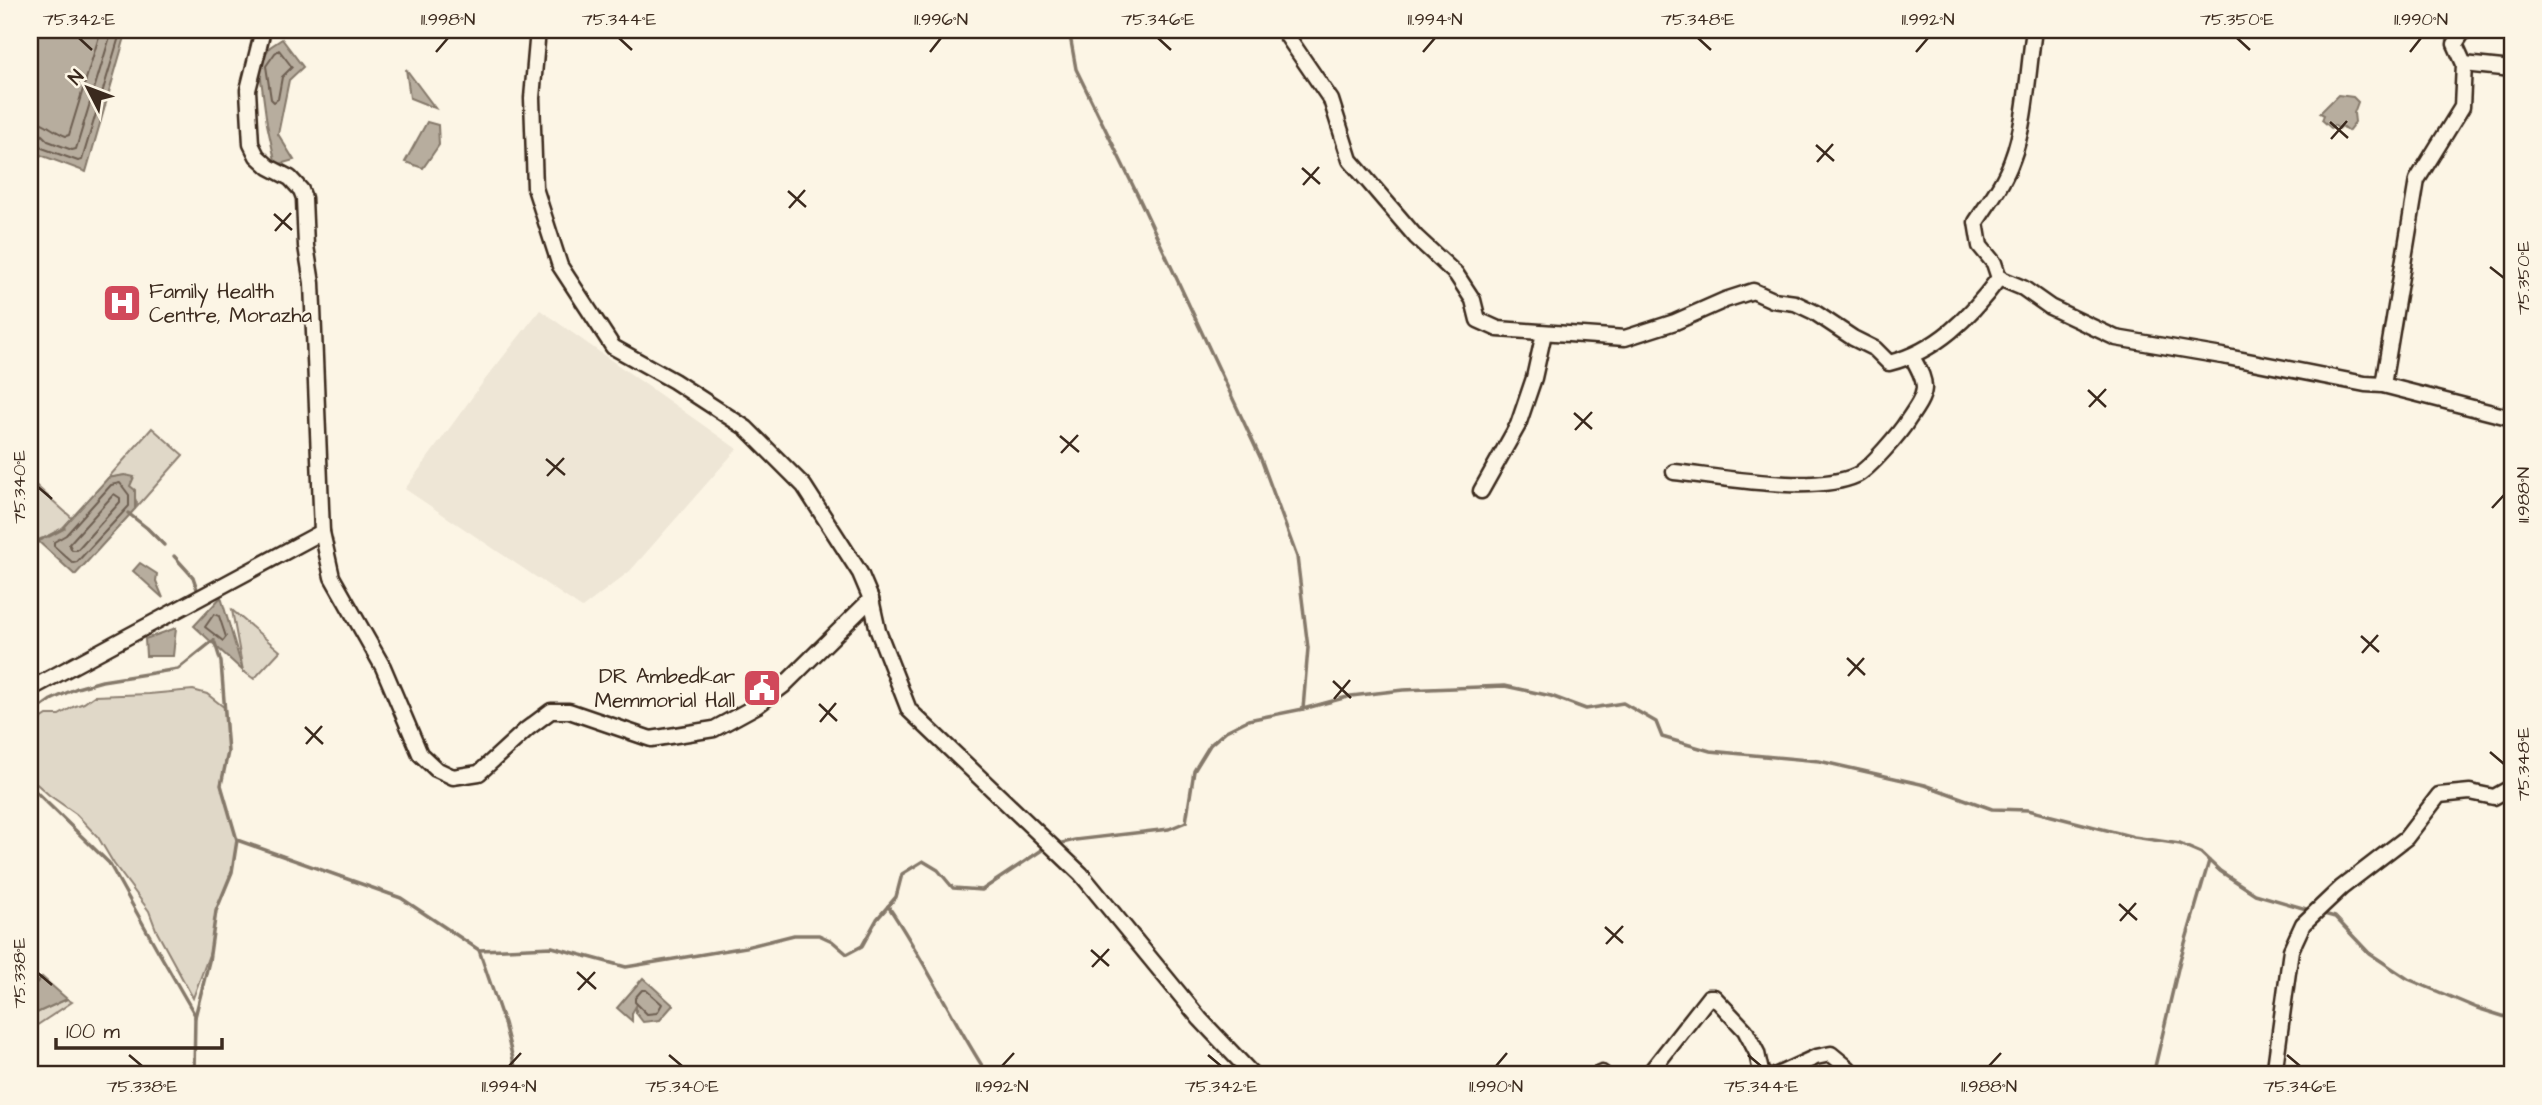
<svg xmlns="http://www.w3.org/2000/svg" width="2542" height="1105" font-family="'Architects Daughter',sans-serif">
<rect width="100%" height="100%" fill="#fcf5e5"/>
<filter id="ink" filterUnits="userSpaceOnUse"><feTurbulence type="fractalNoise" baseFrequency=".0143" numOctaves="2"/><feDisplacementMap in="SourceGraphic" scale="14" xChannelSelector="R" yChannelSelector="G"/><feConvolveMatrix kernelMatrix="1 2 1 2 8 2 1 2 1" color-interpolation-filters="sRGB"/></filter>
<g filter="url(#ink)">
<!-- built -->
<polygon fill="#eee6d6" points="540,310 737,449 630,571 582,608 405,489 484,381"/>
<!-- green -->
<g fill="#e0d8c8" stroke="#8e8173" stroke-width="2">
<polygon points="152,428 183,455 135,509 137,503 125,475 108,478"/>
<polygon points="30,480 72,518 61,530 38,541 30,534"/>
<polygon points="232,610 280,651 254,679 243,671"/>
<polygon points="193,690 207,694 225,708 228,752 221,785 237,840 232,872 216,911 210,952 193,998 157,932 149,911 114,864 98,837 76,814 49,795 30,778 30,726 47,715 59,715 73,707 84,703 94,696 149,694"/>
<polygon points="67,999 72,1002 36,1026 30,1019 30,1016"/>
</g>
<!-- water -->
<g fill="#b7ad9e" stroke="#85796b" stroke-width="2">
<polygon points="30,30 127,30 86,172 35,153 30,138"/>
<polygon points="282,39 303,67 289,80 278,134 294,160 276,165 267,124 259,64 270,47"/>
<polygon points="406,69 435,108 410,98"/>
<polygon points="2338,95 2353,97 2358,102 2354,113 2355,122 2348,131 2342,126 2339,129 2334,125 2331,128 2322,120 2324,115 2320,113"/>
<polygon points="427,122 438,125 439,145 423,168 405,162"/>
<polygon points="125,475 134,477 130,486 135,490 135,509 75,575 38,541 61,530 108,478"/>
<polygon points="140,563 157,574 156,581 163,598 133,571"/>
<polygon points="221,597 243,671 194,626"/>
<polygon points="176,628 173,656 146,656 145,639"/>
<polygon points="42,977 67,999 30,1016 30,990"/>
<polygon points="643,978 673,1005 660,1020 643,1022 636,1013 636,1006 632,1013 632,1021 617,1008"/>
</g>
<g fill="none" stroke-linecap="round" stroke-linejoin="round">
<!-- shore -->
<g stroke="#6d5e51" stroke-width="2">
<polygon points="279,50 292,67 282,77 278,99 274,102 271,99 266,66 275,53"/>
<path d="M30,120C45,121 52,131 66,136L69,135L101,30"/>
<polyline points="30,131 39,132 48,141 72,150 76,149 112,30"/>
<polyline points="30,139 36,141 42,148 78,161 82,160 121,30"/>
<polygon points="120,483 129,495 129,506 77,562 73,563 54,546 54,542 66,535 111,485"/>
<polygon points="114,494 120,498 120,502 77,550 72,550 69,544"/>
<polygon points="214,614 219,616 226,637 223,641 205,627"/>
<polygon points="642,990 646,990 662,1004 657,1013 647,1014 635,1002 635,998"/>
</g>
<!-- stream -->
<g stroke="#85796b" stroke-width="3.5">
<polyline points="1069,30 1076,69 1139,198 1261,459 1297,557 1308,648 1303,709"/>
<polyline points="128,513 147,528 164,545"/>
<polyline points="49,536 64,528"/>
<polyline points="30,544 42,539"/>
<polyline points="174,556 193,577 198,592"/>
<polyline points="215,643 221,662 228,752 221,785 237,840 401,898 479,950 552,947 626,967 746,947 794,935 819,935 832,941 847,954 862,946 877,919 896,897 902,874 923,861 938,870 953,888 982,890 1042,850"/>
<polyline points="30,715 51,700 77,688 102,681 178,669 214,640"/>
<polyline points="30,786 109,863 157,949 195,1015 194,1075"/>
<polyline points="1062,843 1075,840 1169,829 1186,822 1194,771 1210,745 1226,731 1248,720 1303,709 1351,696 1403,690 1505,686 1551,696 1586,709 1623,703 1656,722 1662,737 1710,751 1819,761 1925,785 1992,809 2028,810 2134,837 2180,844 2201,853 2220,871 2255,894 2313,911"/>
<path d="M888,906C925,960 952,1020 988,1075"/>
<polyline points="2320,913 2335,917 2369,953 2408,979 2477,1008 2512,1019"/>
<polyline points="479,950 504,1023 517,1075"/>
<polyline points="195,1017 209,961 216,911 232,872 237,840"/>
<polyline points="2153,1075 2180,960 2209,861"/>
</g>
<!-- minor casing -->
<g stroke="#3b2a1e" stroke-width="19">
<g id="minor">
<polyline points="263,30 248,90 251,144 257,156 269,167 290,178 301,190 304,198 306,246 312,283 322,532 332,577 383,667 420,754 436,769 453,777 479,773 527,729 551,711 569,711 651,739 714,729 758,705 783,686 871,599"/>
<polyline points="538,30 532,98 535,188 560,266 613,347 674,381 746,428 804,486 860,573 871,599 878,631 909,710 1081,874 1200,1019 1253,1075"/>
<path d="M1283,30L1331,100L1350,160L1416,237L1456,274L1473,300L1478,320L1498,329L1625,338L1675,322L1725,300L1753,291L1773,300L1795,303L1814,312L1853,338L1875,349L1889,363C1937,351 1970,317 1999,278L1994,263L1980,246L1976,222C1989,202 2004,183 2012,160C2026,124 2028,69 2034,30"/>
<polyline points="2464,64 2512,69"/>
<polyline points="1999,278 2023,288 2050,307 2116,338 2222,356 2365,384 2383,385 2512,418"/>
<polyline points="2383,385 2417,180 2462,107 2464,64 2455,44 2464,30"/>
<path d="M1674,472C1722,477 1814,495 1857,475C1870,468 1900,433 1908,420C1927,392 1930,387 1912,357"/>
<polyline points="1481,491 1518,425 1534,378 1544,333"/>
<polyline points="30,689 322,532"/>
<polyline points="1597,1075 1602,1073 1604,1075"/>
<polyline points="1648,1075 1709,997 1714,997 1745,1030 1757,1053 1761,1072 1765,1075"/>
<polyline points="1777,1075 1816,1057 1831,1054 1848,1068 1852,1075"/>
<polyline points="2274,1075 2291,950 2303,924 2341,888 2406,838 2439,795 2470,792 2494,797 2512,787"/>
</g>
</g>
<!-- minor -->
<use href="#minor" stroke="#fcf5e5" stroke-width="14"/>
</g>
</g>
<!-- ticks -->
<path fill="none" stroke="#3b2a1e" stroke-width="2.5" d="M79,38L92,50M619,38L632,50M1158,38L1171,50M1698,38L1711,50M2237,38L2250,50M436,52L448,38M930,52L941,38M1423,52L1435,38M1916,52L1928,38M2410,52L2421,38M2330,122L2348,138M2331,139L2347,121M1816,145L1834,161M1817,162L1833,144M1302,168L1320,184M1303,185L1319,167M788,191L806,207M789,208L805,190M274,214L292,230M275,231L291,213M2490,267L2504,278M2088,390L2106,407M2089,407L2106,389M1574,413L1592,429M1575,430L1592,412M1060,436L1079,452M1061,453L1078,435M546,459L565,475M547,476L564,458M38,487L52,499M2492,508L2504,495M2361,636L2379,652M2362,653L2378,635M1847,658L1865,675M1848,676L1864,658M1333,681L1351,698M1334,699L1350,680M819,704L837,721M820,722L836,703M305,727L323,744M306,744L322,726M2490,752L2504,764M2119,904L2137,920M2120,921L2136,903M1605,927L1623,943M1606,944L1623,926M1091,950L1109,966M1092,967L1109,949M577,972L596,989M38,973L52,985M578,990L595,972M129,1055L142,1066M669,1055L682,1066M1208,1055L1221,1066M1748,1055L1761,1066M2287,1055L2300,1066M509,1066L521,1053M1002,1066L1014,1053M1496,1066L1507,1053M1989,1066L2001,1053"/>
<!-- icons -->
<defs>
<g id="hospital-square" transform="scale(2.0125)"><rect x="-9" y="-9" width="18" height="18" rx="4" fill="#d1495b" stroke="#fcf5e5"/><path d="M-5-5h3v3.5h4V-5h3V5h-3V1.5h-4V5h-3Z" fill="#fff"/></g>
<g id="civic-square" transform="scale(2.0125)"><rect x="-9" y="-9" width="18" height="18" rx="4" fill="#d1495b" stroke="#fcf5e5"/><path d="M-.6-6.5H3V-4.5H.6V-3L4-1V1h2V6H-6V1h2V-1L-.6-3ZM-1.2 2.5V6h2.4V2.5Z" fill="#fff"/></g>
</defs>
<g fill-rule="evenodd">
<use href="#hospital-square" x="122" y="303"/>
<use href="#civic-square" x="762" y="688"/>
</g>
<g text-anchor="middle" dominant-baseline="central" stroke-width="5" stroke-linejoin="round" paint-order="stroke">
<!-- poi labels -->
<g font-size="21" fill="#3b2a1e" stroke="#fcf5e5" text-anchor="start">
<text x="149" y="291">Family Health<tspan x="149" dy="24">Centre, Morazha</tspan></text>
<text x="735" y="676" text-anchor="end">DR Ambedkar<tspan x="735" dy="24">Memmorial Hall</tspan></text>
</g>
</g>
<!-- margin -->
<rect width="2542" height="1105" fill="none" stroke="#fcf5e5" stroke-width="77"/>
<!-- north arrow -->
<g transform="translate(88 88) rotate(312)" stroke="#fcf5e5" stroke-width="5" paint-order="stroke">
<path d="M0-5L12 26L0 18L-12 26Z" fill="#3b2a1e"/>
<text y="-10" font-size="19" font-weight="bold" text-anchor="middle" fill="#3b2a1e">N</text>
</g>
<!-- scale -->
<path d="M56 1038v10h166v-10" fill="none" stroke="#3b2a1e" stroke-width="3.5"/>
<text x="66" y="1038" font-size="21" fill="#3b2a1e" stroke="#fcf5e5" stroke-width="5" paint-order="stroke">100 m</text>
<rect x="38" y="38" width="2466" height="1028" fill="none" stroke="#3b2a1e" stroke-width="2.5"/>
<g font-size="18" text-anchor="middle" fill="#3b2a1e">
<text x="79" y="25">75.342°E</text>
<text x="448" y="25">11.998°N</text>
<text x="619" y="25">75.344°E</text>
<text x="941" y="25">11.996°N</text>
<text x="1158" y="25">75.346°E</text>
<text x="1435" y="25">11.994°N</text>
<text x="1698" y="25">75.348°E</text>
<text x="1928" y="25">11.992°N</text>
<text x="2237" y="25">75.350°E</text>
<text x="2421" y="25">11.990°N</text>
<text transform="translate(2523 278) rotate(-90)" y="6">75.350°E</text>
<text transform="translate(19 487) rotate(-90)" y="6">75.340°E</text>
<text transform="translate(2523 495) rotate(-90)" y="6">11.988°N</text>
<text transform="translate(2523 764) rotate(-90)" y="6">75.348°E</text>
<text transform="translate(19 973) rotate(-90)" y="6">75.338°E</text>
<text x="142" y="1092">75.338°E</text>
<text x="509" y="1092">11.994°N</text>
<text x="682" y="1092">75.340°E</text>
<text x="1002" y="1092">11.992°N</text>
<text x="1221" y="1092">75.342°E</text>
<text x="1496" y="1092">11.990°N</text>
<text x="1761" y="1092">75.344°E</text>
<text x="1989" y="1092">11.988°N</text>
<text x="2300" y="1092">75.346°E</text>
</g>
</svg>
